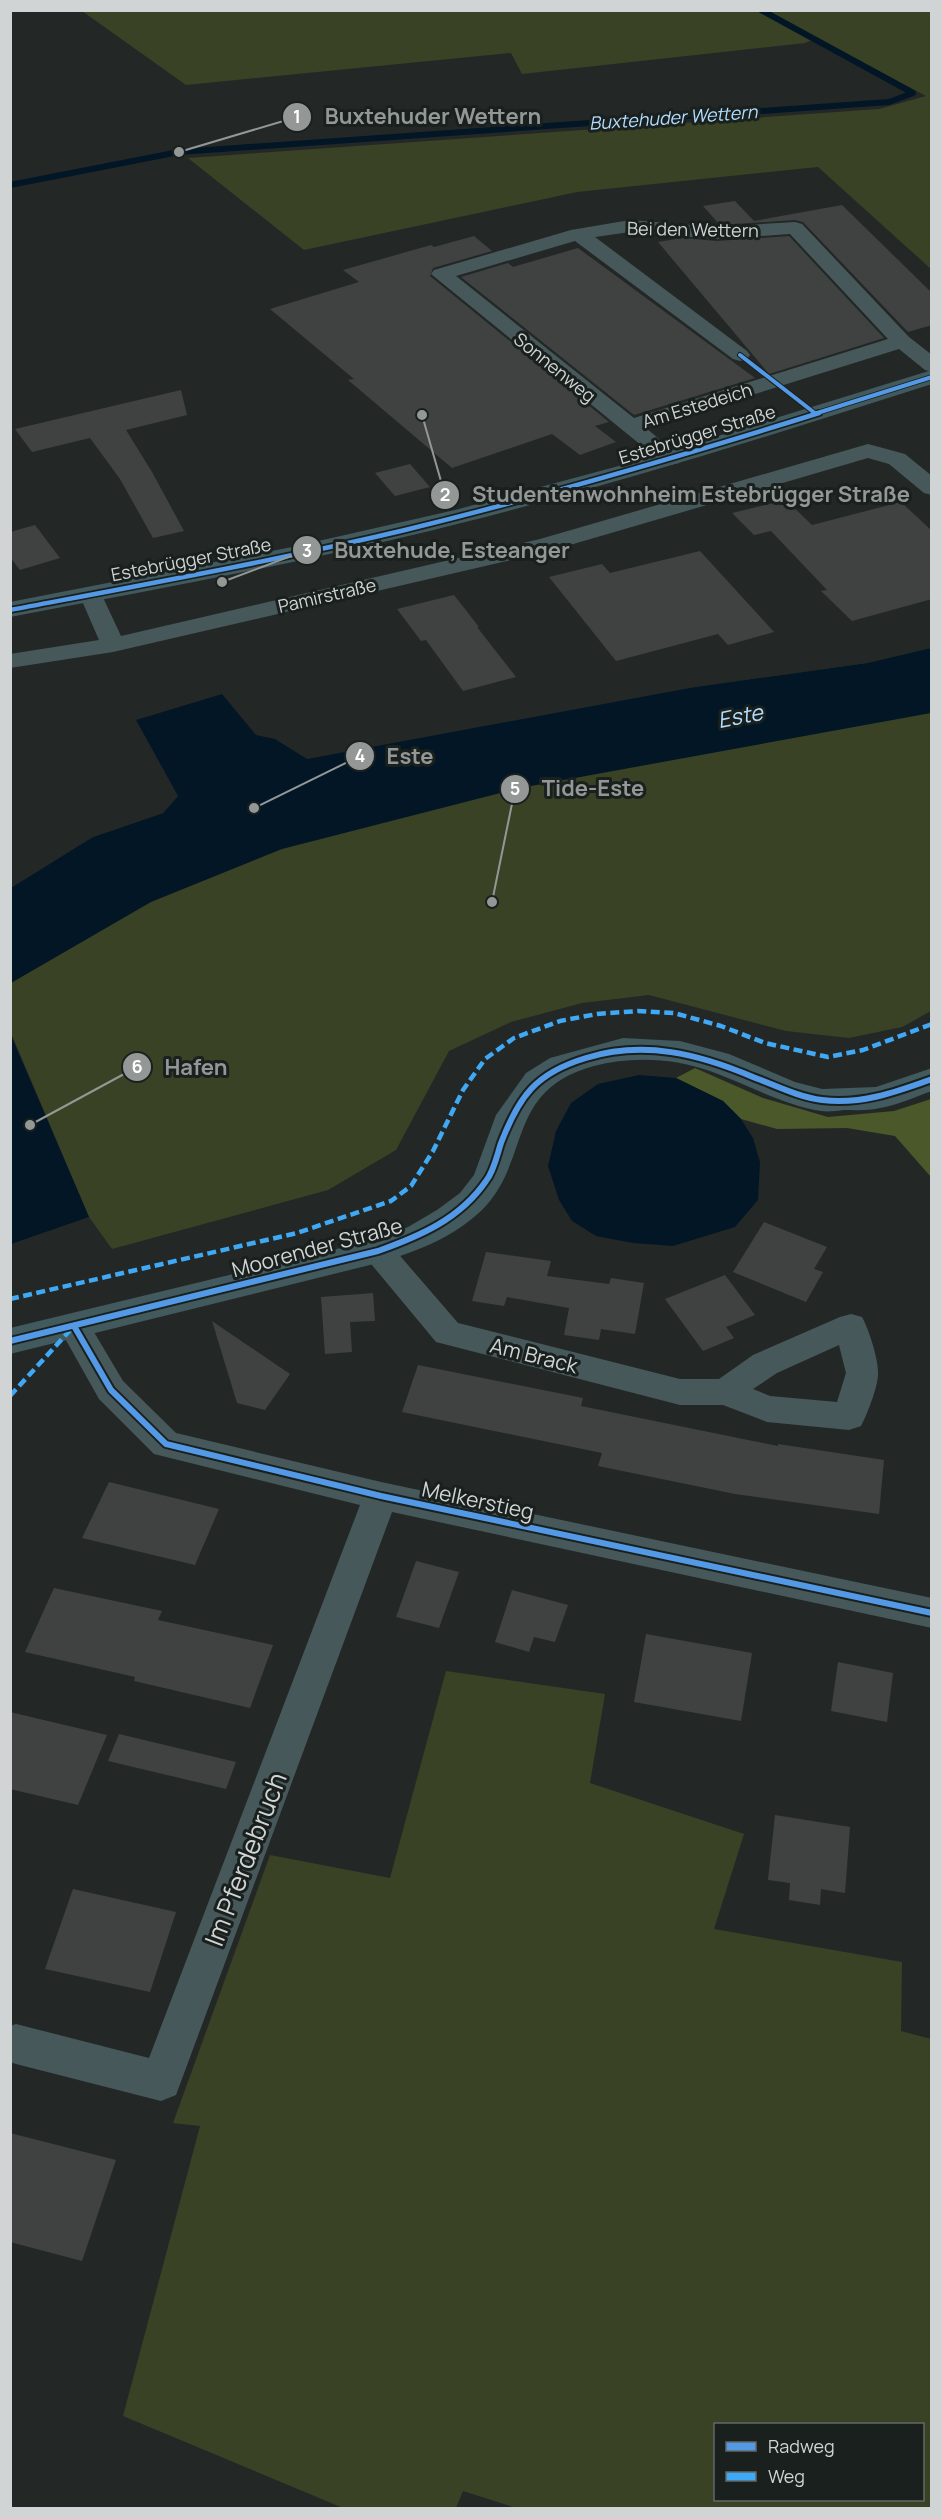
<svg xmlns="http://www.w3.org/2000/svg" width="942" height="2519" font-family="Manrope,sans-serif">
<rect width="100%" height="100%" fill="#232827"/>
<!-- green -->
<g fill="#394225" fill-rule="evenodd">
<polygon points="82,11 931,11 931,269 818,167 577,192 304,250 188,158 879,109 926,96 817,38 805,43 522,74 511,53 186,85"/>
<polygon points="931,648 931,1011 902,1027 849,1038 786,1031 649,995 582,1003 511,1022 449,1051 396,1150 328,1190 112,1249 89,1217 11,1033 10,966 93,837 163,813 178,796 695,687 867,663"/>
<path d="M446,1671L605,1694L590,1783L744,1834L714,1929L902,1962L901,2031L931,2039V2508H516L463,2491L456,2508H343L123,2416L200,2126L173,2123L270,1855L390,1878ZM716,2424H922V2500H716Z"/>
</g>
<!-- forest -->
<polygon fill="#4b582a" points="695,1068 763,1098 828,1117 894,1111 931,1099 931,1177 895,1136 847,1128 777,1129 741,1119 723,1101 676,1078"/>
<!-- water -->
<g fill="#031625">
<polygon points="931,648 931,713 520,788 282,849 151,902 11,983 11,888 93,837 163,813 178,796 136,720 222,694 256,735 275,739 307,759 695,687 867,663"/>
<polygon points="10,1033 89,1217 11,1244 10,1244"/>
<polygon points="639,1075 676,1078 723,1101 741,1119 753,1138 760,1162 758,1200 735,1227 673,1246 633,1243 596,1236 572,1221 559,1200 548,1166 556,1131 571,1103 598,1084"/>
</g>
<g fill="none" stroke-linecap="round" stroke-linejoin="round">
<!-- stream -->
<polyline stroke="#031625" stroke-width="6" points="10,185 179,152 889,102 913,93 761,10"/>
</g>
<!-- building -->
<g fill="#3f4241">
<polygon points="735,201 754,221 842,205 932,293 932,325 908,332 803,222 795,220 720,225 703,206"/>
<polygon points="474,236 492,251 433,268 430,276 609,422 595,426 616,442 580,455 552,434 452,468 348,380 354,379 270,309 359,282 343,270 431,245 434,247"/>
<polygon points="789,236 884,338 769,374 658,242 682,238 717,241"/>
<polygon points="578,248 755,378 634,415 461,277 508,263 513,267"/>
<polygon points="181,390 187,415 126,430 152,472 184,531 153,538 120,479 90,438 32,452 15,429"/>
<polygon points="410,464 430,487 395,496 375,473"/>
<polygon points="786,500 812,525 901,502 932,531 932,599 852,621 821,591 827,590 771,531 754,535 732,513"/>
<polygon points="35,525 60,558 20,570 10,557 10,532"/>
<polygon points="700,551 774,632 728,645 718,634 616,661 549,577 602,564 610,573"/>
<polygon points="454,595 479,627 477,627 516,677 463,691 426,640 421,641 397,609"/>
<polygon points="764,1222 827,1247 814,1269 823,1272 806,1302 733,1272"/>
<polygon points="486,1252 551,1261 547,1276 609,1284 611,1278 644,1283 635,1334 601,1329 599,1340 564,1335 569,1308 507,1297 504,1306 472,1301"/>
<polygon points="725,1275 755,1315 726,1327 734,1338 703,1351 665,1299"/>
<polygon points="373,1293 375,1321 350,1322 352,1352 325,1354 321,1297"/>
<polygon points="212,1321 290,1374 265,1410 237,1403"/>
<polygon points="418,1365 583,1398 581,1406 778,1446 778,1444 884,1460 879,1514 735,1494 598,1466 602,1453 402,1412"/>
<polygon points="109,1482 219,1509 195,1565 82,1538"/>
<polygon points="416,1561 459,1572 439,1628 396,1617"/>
<polygon points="54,1588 162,1611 158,1620 273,1645 250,1708 134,1681 135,1677 25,1652"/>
<polygon points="512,1590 568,1605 555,1642 534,1637 529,1652 495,1642"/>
<polygon points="646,1634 752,1653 741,1721 634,1702"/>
<polygon points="838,1662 893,1673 887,1722 831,1711"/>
<polygon points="10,1712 107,1735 78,1805 10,1789"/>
<polygon points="119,1734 236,1762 226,1789 108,1761"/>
<polygon points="775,1815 850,1827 845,1893 821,1889 820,1905 789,1900 790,1883 768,1880"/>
<polygon points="73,1889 176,1912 150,1992 45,1969"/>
<polygon points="10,2133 116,2160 82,2261 10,2242"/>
</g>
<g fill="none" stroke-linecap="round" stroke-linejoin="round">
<!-- street -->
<g fill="#47585b" fill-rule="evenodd">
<path d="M630,220L717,227L795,222L802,224L909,337L932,355V372L925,370L899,349L646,428L682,458L679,463L671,465L663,463L431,274L434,270L571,230ZM630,232L717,239L790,234L888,339L634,418L456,276L575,241L733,359L740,361L747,359L750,355L747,351L595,237Z"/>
<polygon points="868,444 905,454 932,476 932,495 924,493 889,464 868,458 546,552 113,652 10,668 10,654 99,640 79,594 83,589 91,587 99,589 121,636 540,539"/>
<path d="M378,1239L389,1243L458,1323L680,1379H719L753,1355L840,1317L851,1314L862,1317C869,1330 878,1358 878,1372C879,1385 867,1415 861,1426L849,1430L767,1422L723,1405H680L436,1342L367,1259L362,1251L367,1243ZM839,1345L846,1373L837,1402L770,1396L753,1389L777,1373Z"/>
<polygon points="74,1314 85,1317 123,1381 176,1433 381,1482 932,1598 932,1628 392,1512 176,2095 161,2101 16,2064 10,2062 10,2026 16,2024 149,2058 360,1505 154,1454 99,1399 58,1326 63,1317"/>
</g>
<!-- secondary -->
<g fill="#42595d" fill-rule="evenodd">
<path d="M932,370V384C757,440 582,495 404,537C274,568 142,592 10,617V602L292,547L455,510L630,463Z"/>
<path d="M623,1038L680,1041L729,1054L795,1082L822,1089L876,1087L932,1068V1091C915,1097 897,1105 880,1108C869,1111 855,1110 844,1110C836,1111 828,1112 821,1111C782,1105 747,1084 710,1071C674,1058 631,1056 594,1066C505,1090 532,1160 482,1210C453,1238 415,1252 378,1263L10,1354V1328L374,1240L408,1227L437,1210L460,1193L474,1175L496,1115L526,1073L550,1058Z"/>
</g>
<!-- quiet -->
<g stroke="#3fa9f5" stroke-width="4.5" stroke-dasharray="9 4.5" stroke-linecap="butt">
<polyline points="10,1299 297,1233 391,1201 411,1186 433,1151 463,1090 485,1059 514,1038 560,1021 597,1014 638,1011 674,1013 721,1026 765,1043 828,1057 863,1050 932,1024"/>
<polyline points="10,1396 73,1327"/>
</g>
<!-- cycleway-far2 casing -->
<g stroke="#19201e" stroke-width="6">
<g id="cycleway-far2">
<polyline points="740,355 816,414"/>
<polyline points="814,414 932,377"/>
</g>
</g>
<!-- cycleway-far1 casing -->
<g stroke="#19201e" stroke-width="8">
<path id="cycleway-far1" d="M10,610C142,585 274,561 405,530C544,496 682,456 819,413"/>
</g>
<!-- cycleway casing -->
<g stroke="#19201e" stroke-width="10">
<g id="cycleway">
<polyline points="74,1326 111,1390 166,1444 381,1496 932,1613"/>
<path d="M10,1341L378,1251C420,1236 460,1219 486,1181C494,1171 497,1155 501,1143C519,1096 536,1073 586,1058C644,1040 699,1054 753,1077C775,1085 798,1097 822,1100C861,1105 896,1092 932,1079"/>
</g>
</g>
<!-- cycleway-far2 -->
<use href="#cycleway-far2" stroke="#5399e6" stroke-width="4"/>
<!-- cycleway-far1 -->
<use href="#cycleway-far1" stroke="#5399e6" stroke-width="4.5"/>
<!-- cycleway -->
<use href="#cycleway" stroke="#5399e6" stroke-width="6"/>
</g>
<g text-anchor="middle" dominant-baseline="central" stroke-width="6" stroke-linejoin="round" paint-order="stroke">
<!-- far-water labels -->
<g font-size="18" font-style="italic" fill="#b3ddff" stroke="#19201e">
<text transform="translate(673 117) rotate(-4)">Buxtehuder Wettern</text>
</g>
<!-- far-street labels -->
<g font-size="18" fill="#d0d4d4" stroke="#19201e">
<text transform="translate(693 229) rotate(1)">Bei den Wettern</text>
<text transform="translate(555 367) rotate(39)">Sonnenweg</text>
<text transform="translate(697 405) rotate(-17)">Am Estedeich</text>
<text transform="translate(697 434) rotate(-17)">Estebrügger Straße</text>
<text transform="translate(191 559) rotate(-11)">Estebrügger Straße</text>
<text transform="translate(327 595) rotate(-13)">Pamirstraße</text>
</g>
<!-- street labels -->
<g font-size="21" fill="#d0d4d4" stroke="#19201e">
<text transform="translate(317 1247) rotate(-15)">Moorender Straße</text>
<text transform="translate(534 1355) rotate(14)">Am Brack</text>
<text transform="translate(478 1500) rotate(12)">Melkerstieg</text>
</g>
<!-- water labels -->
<g font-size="22" font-style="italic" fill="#b3ddff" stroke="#19201e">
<text transform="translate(740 716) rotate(-11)">Este</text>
</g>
<!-- near-street labels -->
<g font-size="26" fill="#d0d4d4" stroke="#19201e">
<text transform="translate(245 1859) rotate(-69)">Im Pferdebruch</text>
</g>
</g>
<!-- callouts -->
<path fill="none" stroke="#939897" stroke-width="2" d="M179 152L297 117M422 415L445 495M222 582L307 550M254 808L360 756M492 902L515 789M30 1125L137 1067"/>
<g fill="#939897" stroke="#19201e" stroke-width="2">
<circle cx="179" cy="152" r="6"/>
<circle cx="422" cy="415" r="6"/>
<circle cx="222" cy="582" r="6"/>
<circle cx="254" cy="808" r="6"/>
<circle cx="492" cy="902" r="6"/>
<circle cx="30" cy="1125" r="6"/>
<circle cx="297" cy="117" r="15"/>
<circle cx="445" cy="495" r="15"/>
<circle cx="307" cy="550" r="15"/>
<circle cx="360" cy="756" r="15"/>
<circle cx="515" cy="789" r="15"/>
<circle cx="137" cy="1067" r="15"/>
</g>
<g font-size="18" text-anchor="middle" font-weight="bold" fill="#fff">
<text x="297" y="123">1</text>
<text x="445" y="501">2</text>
<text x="307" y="557">3</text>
<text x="360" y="762">4</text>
<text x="515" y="795">5</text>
<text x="137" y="1073">6</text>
</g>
<g font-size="22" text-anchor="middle" font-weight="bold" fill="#939897" stroke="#19201e" stroke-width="6" stroke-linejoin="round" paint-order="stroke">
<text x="433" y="124">Buxtehuder Wettern</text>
<text x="691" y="502">Studentenwohnheim Estebrügger Straße</text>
<text x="452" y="558">Buxtehude, Esteanger</text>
<text x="410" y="764">Este</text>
<text x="593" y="796">Tide-Este</text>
<text x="196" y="1075">Hafen</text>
</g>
<!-- border -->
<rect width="942" height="2519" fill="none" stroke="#d0d4d4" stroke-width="24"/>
<!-- legend -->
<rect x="714" y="2423" width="210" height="78" fill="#19201e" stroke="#626867" stroke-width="1.5"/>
<rect x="726" y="2442" width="30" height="9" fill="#5399e6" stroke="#626867" stroke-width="1.5"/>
<text x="768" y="2453" font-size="18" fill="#d0d4d4">Radweg</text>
<rect x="726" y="2472" width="30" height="9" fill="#3fa9f5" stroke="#626867" stroke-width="1.5"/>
<text x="768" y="2483" font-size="18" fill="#d0d4d4">Weg</text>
</svg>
